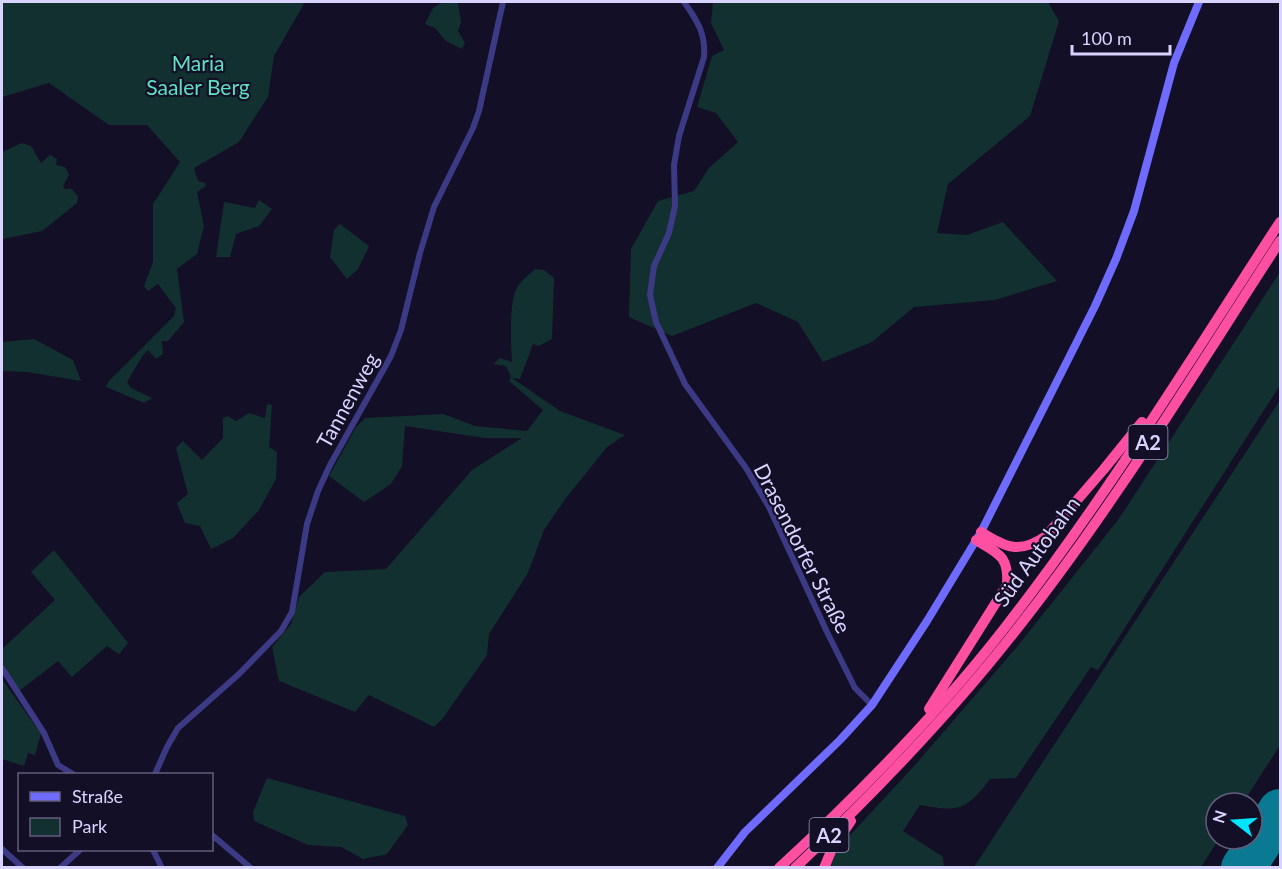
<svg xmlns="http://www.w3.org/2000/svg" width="1282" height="869" font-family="Lato,sans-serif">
<rect width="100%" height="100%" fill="#130f26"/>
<!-- green -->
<g fill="#12302f">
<polygon points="2,2 305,2 274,56 268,97 239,142 194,168 198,181 205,183 206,186 197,192 204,226 197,254 177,269 184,322 168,341 162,341 163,354 156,359 148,350 143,355 127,382 131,388 152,398 144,403 106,387 108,382 174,316 176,308 158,284 148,291 144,286 153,262 153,204 180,162 147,125 109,125 49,83 2,97"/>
<polygon points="443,2 458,3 461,22 458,31 465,43 462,49 446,41 435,28 425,24 433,8"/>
<polygon points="713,2 1048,2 1059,21 1030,116 948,184 937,233 967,235 1003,222 1057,281 995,300 914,307 872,342 823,362 798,322 756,303 672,336 629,317 631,249 658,201 694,191 709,168 738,142 716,113 697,107 712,56 724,50 711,23"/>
<polygon points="22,143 31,146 41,163 50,155 57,159 56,165 65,167 69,175 63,186 65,189 72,189 78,196 77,203 42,231 2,239 2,152"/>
<polygon points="259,200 272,209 259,226 236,234 230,257 216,257 224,202 255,208"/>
<polygon points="340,224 369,246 358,269 347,279 330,257 334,230"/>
<path d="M536,269L544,270L554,278L552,339L539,346L533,344L520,379L512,378L560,411L625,435L607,447L566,498L544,530L528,573L489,634L487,655L443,718L434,727L369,695L355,712L279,681L272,647L291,624L299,597L325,572L386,569L472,470L522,438H485L405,426L402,466L391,484L364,502L329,476L356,427L365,418L443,414L475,426L527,431L543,410L509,381L511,377L506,366L493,364L500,358L512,362C511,345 509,305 516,290C519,282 529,274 536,269Z"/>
<path d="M1280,272V385L1098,670L1091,667L1016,778L990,779C966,811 958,812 920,805L903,831L943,857L944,867L829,868L839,847L915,765L1016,648L1118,520Z"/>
<polygon points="34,339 73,360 81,381 27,372 2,371 2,342"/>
<polygon points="1280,400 1280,745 1243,803 1216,803 1216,839 1219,839 1201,867 974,867"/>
<polygon points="267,404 272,405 269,447 277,452 276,479 259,510 233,538 211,549 200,526 185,523 177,503 188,494 176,448 183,441 202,460 223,438 223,418 228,416 236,421 249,413 265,418"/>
<polygon points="54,550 128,643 119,654 107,646 72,677 58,661 19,691 2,662 2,649 55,600 31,572"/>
<polygon points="2,679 41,734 35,755 28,753 24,766 2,759"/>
<polygon points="267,778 405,816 408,825 387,854 363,859 341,847 308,845 254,821 253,812"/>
</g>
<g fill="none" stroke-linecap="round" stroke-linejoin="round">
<!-- runway -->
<polyline stroke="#0a7a92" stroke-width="44" points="1243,868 1280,811"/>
<!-- minor -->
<g stroke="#3d3a85" stroke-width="6">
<path d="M684,2C697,20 706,34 704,57L679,136L674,165L675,206L669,233L654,266L650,295L656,322L685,384L746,468L769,507L827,632L855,688L872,705"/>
<polyline points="2,668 44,733 58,765 73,774"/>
<polyline points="155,774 167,747 178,728 239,674 281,631 292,612 307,524 318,491 330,465 391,356 401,330 420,253 434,207 473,128 479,111 503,2"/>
<polyline points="212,835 251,868"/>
<polyline points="2,849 23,868"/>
<polyline points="153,850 162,868"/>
<polyline points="60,868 80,850"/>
</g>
<!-- secondary -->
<polyline stroke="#6f6bff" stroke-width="8" points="717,868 745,832 840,740 872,705 927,621 981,532 1095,306 1116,259 1134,211 1174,63 1199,2"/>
<!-- motorway -->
<g stroke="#ff4fa3" stroke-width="10">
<path d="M981,532C1006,548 1020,554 1046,536L1104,469L1142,422"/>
<path d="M929,709L1007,585C1009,556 999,554 976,540"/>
<path d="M779,868C859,794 936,716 1003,630C1104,501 1190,360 1280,222"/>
<path d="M795,868C871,796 944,721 1009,639C1109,514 1193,375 1280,241"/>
<polyline points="824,868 832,849 851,821"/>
</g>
</g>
<g text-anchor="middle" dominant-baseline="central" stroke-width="4.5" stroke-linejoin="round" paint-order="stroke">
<!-- shield labels -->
<g fill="#130f26" stroke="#9e99be" stroke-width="1.5">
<rect x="1128.5" y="425" width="39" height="34" rx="4.5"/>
<rect x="809.5" y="818" width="39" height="34" rx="4.5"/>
</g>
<g font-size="20" font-weight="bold" fill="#d9d4ff">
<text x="1148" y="442">A2</text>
<text x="829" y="835">A2</text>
</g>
<!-- park labels -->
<g font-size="21" fill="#5fe0c0" stroke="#130f26">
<text x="198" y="62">Maria<tspan x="198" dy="24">Saaler Berg</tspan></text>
</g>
<!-- street labels -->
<g font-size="21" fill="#d9d4ff" stroke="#130f26">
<text transform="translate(347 400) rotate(-61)">Tannenweg</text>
<text transform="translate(803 548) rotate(63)">Drasendorfer Straße</text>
<text transform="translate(1036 551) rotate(-54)">Süd Autobahn</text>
</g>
</g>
<!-- border -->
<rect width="1282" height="869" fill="none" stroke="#d9d4ff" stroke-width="6"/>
<!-- legend -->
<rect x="18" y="773" width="195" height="78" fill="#130f26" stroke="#625e7d" stroke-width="1.5"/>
<rect x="30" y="792" width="30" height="9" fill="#6f6bff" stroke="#625e7d" stroke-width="1.5"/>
<text x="72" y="803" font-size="18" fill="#d9d4ff">Straße</text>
<rect x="30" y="818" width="30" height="18" fill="#12302f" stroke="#625e7d" stroke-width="1.5"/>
<text x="72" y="833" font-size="18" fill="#d9d4ff">Park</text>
<!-- north arrow -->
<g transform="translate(1234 821) rotate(287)"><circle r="28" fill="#130f26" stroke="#625e7d" stroke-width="1.5"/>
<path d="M0-4.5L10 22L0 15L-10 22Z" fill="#00e5ff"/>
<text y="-9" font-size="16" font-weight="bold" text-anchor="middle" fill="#d9d4ff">N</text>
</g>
<!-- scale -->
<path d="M1072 45v9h98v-9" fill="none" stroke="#d9d4ff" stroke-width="3"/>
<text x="1081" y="45" font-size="18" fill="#d9d4ff" stroke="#130f26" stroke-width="4.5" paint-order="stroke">100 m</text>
</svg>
